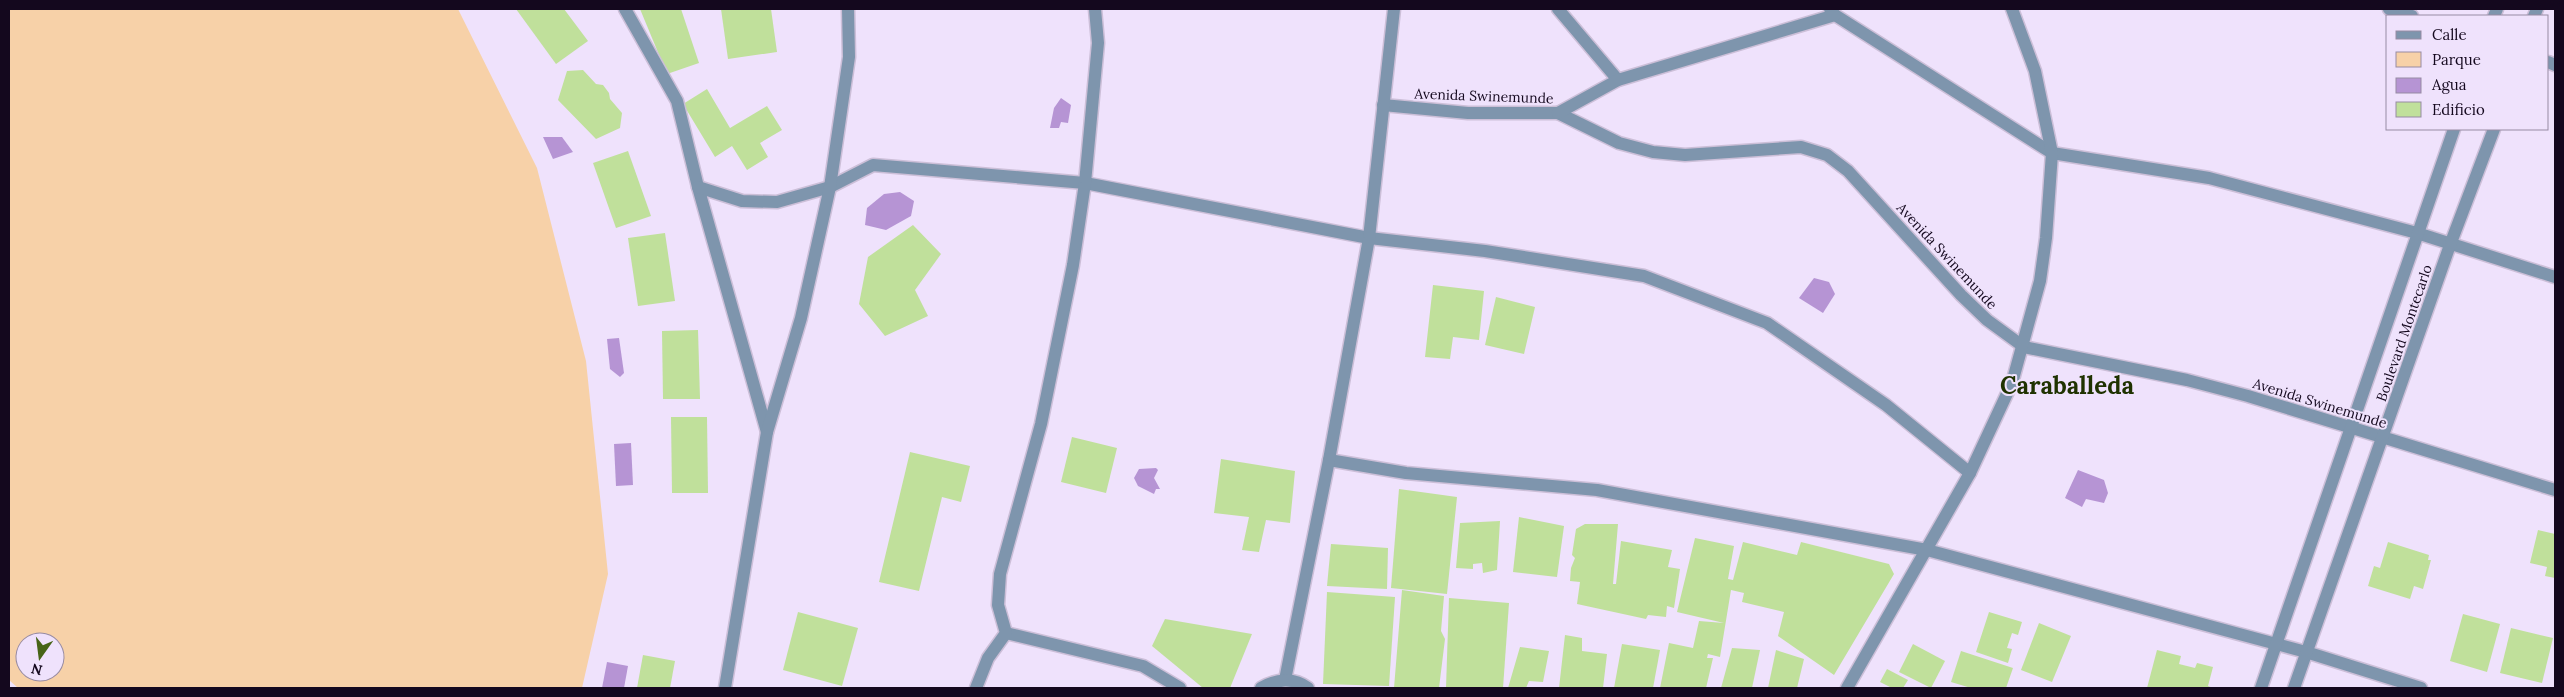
<svg xmlns="http://www.w3.org/2000/svg" width="2564" height="697" font-family="Lora,serif">
<rect width="100%" height="100%" fill="#efe2fc"/>
<!-- green -->
<path fill="#f7d1a8" fill-rule="evenodd" d="M9,9H458L537,168L586,361L608,574L582,688H18L9,680ZM25,642H55V672H25Z"/>
<!-- water -->
<g fill="#b694d4">
<polygon points="1061,98 1071,105 1068,123 1061,122 1059,128 1050,128 1054,108"/>
<polygon points="543,137 562,137 573,152 553,159"/>
<polygon points="900,192 914,201 911,216 886,230 865,225 867,208 884,194"/>
<polygon points="1814,278 1829,282 1835,294 1823,313 1799,298"/>
<polygon points="619,338 624,373 620,377 610,369 607,339"/>
<polygon points="631,443 633,485 616,486 614,444"/>
<polygon points="1156,468 1158,470 1154,478 1160,489 1156,489 1154,494 1138,486 1134,478 1139,469"/>
<polygon points="2078,470 2104,480 2108,493 2104,503 2086,499 2082,507 2065,498"/>
<polygon points="607,662 628,666 624,688 602,688"/>
</g>
<!-- building -->
<g fill="#c0e09b">
<polygon points="516,9 564,9 588,41 556,64"/>
<polygon points="640,9 681,9 699,63 667,74"/>
<polygon points="721,9 771,9 777,52 728,59"/>
<polygon points="583,70 596,84 603,85 609,93 610,99 622,113 620,128 596,139 558,100 567,71"/>
<polygon points="707,89 730,128 767,106 782,130 760,143 768,157 747,170 732,146 715,157 683,104"/>
<polygon points="628,151 651,216 616,228 593,163"/>
<polygon points="913,225 941,254 915,290 928,316 885,336 859,304 868,257"/>
<polygon points="665,233 675,301 638,306 628,238"/>
<polygon points="1433,285 1484,291 1479,340 1453,337 1450,359 1425,357"/>
<polygon points="1496,297 1535,307 1524,354 1485,345"/>
<polygon points="698,330 700,399 663,399 662,331"/>
<polygon points="671,417 707,417 708,493 672,493"/>
<polygon points="1072,437 1117,448 1106,493 1061,482"/>
<polygon points="910,452 970,466 961,502 942,497 919,591 879,582"/>
<polygon points="1221,459 1295,471 1290,523 1266,520 1259,552 1242,550 1249,517 1214,513"/>
<polygon points="1399,489 1457,497 1447,594 1391,588"/>
<polygon points="1519,517 1564,526 1557,577 1513,572"/>
<polygon points="1500,521 1497,570 1483,573 1482,563 1473,564 1473,569 1456,568 1460,523"/>
<polygon points="1585,524 1618,524 1613,584 1616,584 1621,541 1672,550 1668,567 1680,569 1674,608 1667,606 1666,617 1648,615 1646,619 1577,604 1580,582 1570,581 1571,568 1575,558 1572,555 1576,529"/>
<polygon points="2538,530 2555,534 2555,578 2545,576 2547,567 2530,563"/>
<polygon points="1695,538 1734,546 1728,579 1733,580 1743,542 1797,555 1801,542 1889,564 1894,574 1834,675 1778,636 1784,612 1742,602 1744,593 1731,590 1720,657 1708,654 1707,658 1713,658 1706,688 1660,688 1669,643 1693,648 1699,621 1724,623 1677,612"/>
<polygon points="2388,542 2429,555 2428,560 2431,560 2423,589 2414,586 2410,599 2368,586 2374,566 2380,568"/>
<polygon points="1331,544 1388,548 1387,589 1327,586"/>
<polygon points="1402,590 1444,596 1441,631 1445,639 1439,688 1394,688"/>
<polygon points="1327,592 1395,597 1389,686 1323,684"/>
<polygon points="1449,598 1509,603 1503,688 1446,688"/>
<polygon points="798,612 858,628 842,686 783,670"/>
<polygon points="1989,612 2022,622 2018,635 2012,633 2007,648 2012,649 2008,663 1976,652"/>
<polygon points="2463,614 2500,624 2487,672 2450,661"/>
<polygon points="1165,619 1252,634 1230,688 1203,688 1152,646"/>
<polygon points="2039,623 2071,636 2052,682 2021,670"/>
<polygon points="2511,628 2553,638 2542,683 2500,673"/>
<polygon points="1565,635 1582,638 1582,651 1607,654 1603,688 1559,688"/>
<polygon points="1622,644 1660,650 1653,688 1614,688"/>
<polygon points="1913,644 1945,661 1931,688 1899,672"/>
<polygon points="1520,647 1549,651 1543,682 1529,681 1526,688 1508,688"/>
<polygon points="1732,648 1760,650 1752,688 1721,688"/>
<polygon points="1776,650 1804,659 1797,688 1768,688"/>
<polygon points="2157,650 2181,656 2179,664 2195,668 2197,663 2213,667 2208,686 2213,688 2147,688"/>
<polygon points="1961,651 2013,668 2006,688 1971,688 1951,682"/>
<polygon points="643,655 675,661 670,688 637,688"/>
<polygon points="1887,669 1908,680 1903,688 1892,688 1880,682"/>
</g>
<g fill="none" stroke-linecap="round" stroke-linejoin="round">
<!-- minor casing -->
<g stroke="#ccbfd8" stroke-width="15">
<g id="minor">
<polyline points="625,9 677,101 698,187 767,432"/>
<polyline points="1558,9 1618,80"/>
<polyline points="1830,9 1835,15 2052,153 2209,178 2417,233 2555,277"/>
<polyline points="2389,9 2412,16"/>
<polyline points="2494,16 2497,9"/>
<polyline points="2534,16 2537,9"/>
<polyline points="2548,62 2555,65"/>
<polyline points="1383,105 1468,113 1558,113 1619,143 1653,152 1685,155 1801,147 1827,155 1848,171 1961,295 1987,320 2024,347 2187,380 2248,396 2555,490"/>
<polyline points="1558,113 1618,80 1835,15"/>
<polyline points="698,187 742,201 777,202 830,187 873,165 1085,183 1369,238 1485,251 1644,276 1767,323 1886,405 1970,473"/>
<polyline points="1329,460 1406,473 1597,490 1927,550 2306,652 2421,688"/>
<polyline points="1006,633 1143,666 1180,688"/>
<polyline points="1285,680 1329,460 1369,238 1394,9"/>
<polyline points="725,688 767,432 801,318 830,187 849,57 848,9"/>
<polyline points="976,688 988,658 1006,633 998,605 1000,574 1041,424 1073,265 1085,183 1098,43 1095,9"/>
<path d="M1261,688C1276,679 1294,677 1308,688"/>
<polyline points="1847,688 1970,473 2012,383 2040,281 2046,238 2052,153 2035,71 2012,9"/>
<polyline points="2261,688 2454,129"/>
<polyline points="2294,688 2450,245 2494,129"/>
</g>
</g>
<!-- minor -->
<use href="#minor" stroke="#7e95ad" stroke-width="12"/>
</g>
<g text-anchor="middle" dominant-baseline="central" stroke-width="4" stroke-linejoin="round" paint-order="stroke">
<!-- street labels -->
<g font-size="14" fill="#14081e" stroke="#efe2fc">
<text transform="translate(1484 96) rotate(2)">Avenida Swinemunde</text>
<text transform="translate(1947 256) rotate(47)">Avenida Swinemunde</text>
<text transform="translate(2404 333) rotate(-71)">Boulevard Montecarlo</text>
<text transform="translate(2320 403) rotate(17)">Avenida Swinemunde</text>
</g>
<!-- town labels -->
<g font-size="24" font-weight="bold" fill="#1f3200" stroke="#efe2fc">
<text x="2067" y="385">Caraballeda</text>
</g>
</g>
<!-- border -->
<rect width="2564" height="697" fill="none" stroke="#14081e" stroke-width="20"/>
<!-- legend -->
<rect x="2386" y="15" width="162" height="115" fill="#efe2fc" stroke="#978ba3"/>
<rect x="2396" y="31" width="25" height="8" fill="#7e95ad" stroke="#978ba3"/>
<text x="2432" y="40" font-size="15" fill="#14081e">Calle</text>
<rect x="2396" y="52" width="25" height="15" fill="#f7d1a8" stroke="#978ba3"/>
<text x="2432" y="65" font-size="15" fill="#14081e">Parque</text>
<rect x="2396" y="78" width="25" height="15" fill="#b694d4" stroke="#978ba3"/>
<text x="2432" y="90" font-size="15" fill="#14081e">Agua</text>
<rect x="2396" y="102" width="25" height="15" fill="#c0e09b" stroke="#978ba3"/>
<text x="2432" y="115" font-size="15" fill="#14081e">Edificio</text>
<!-- north arrow -->
<g transform="translate(40 657) rotate(194)"><circle r="24" fill="#efe2fc" stroke="#978ba3"/>
<path d="M0-4L9 19L0 12L-9 19Z" fill="#476417"/>
<text y="-8" font-size="14" font-weight="bold" text-anchor="middle" fill="#14081e">N</text>
</g>
</svg>
